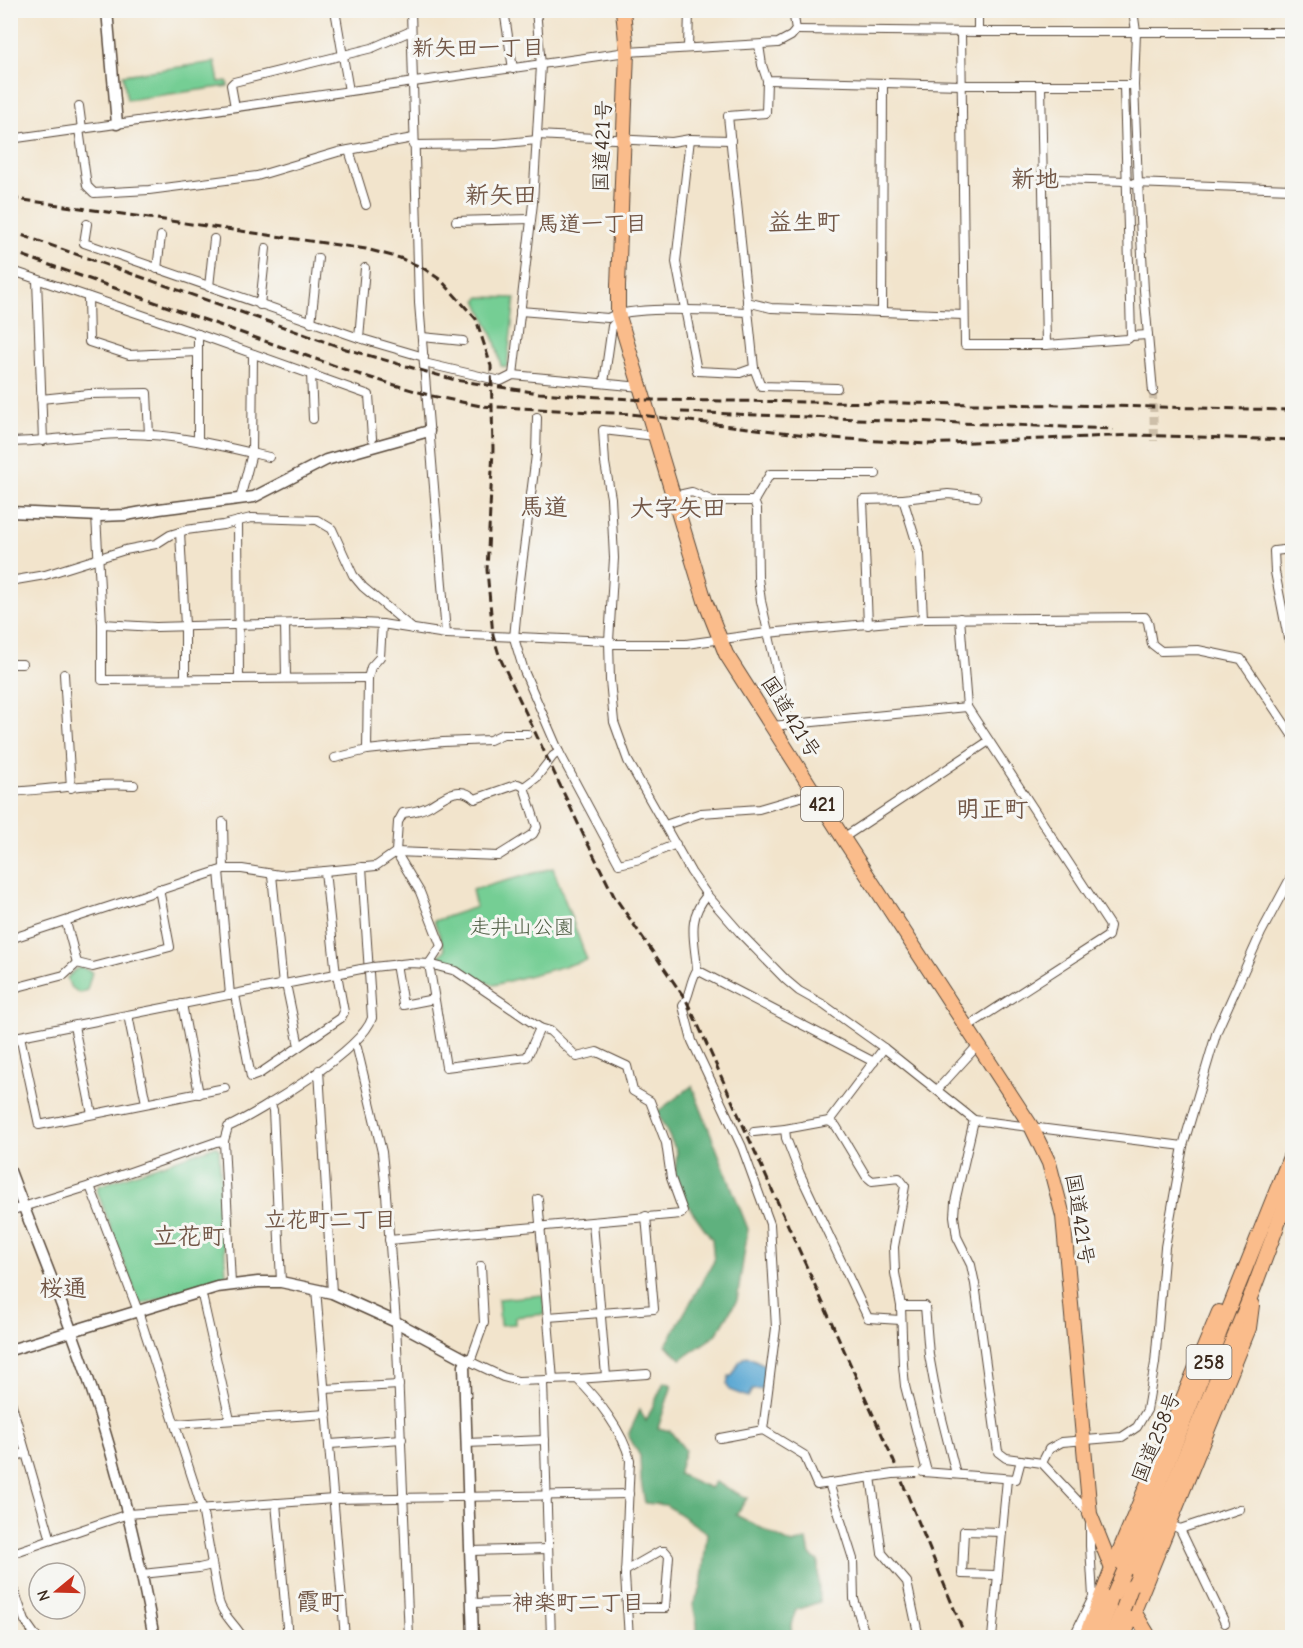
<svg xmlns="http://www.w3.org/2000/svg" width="1303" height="1648" font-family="'Comic Neue','Klee One',sans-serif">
<rect width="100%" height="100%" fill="#f6f6f2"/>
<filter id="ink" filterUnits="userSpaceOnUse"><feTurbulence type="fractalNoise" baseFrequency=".0167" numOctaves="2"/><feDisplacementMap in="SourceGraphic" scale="12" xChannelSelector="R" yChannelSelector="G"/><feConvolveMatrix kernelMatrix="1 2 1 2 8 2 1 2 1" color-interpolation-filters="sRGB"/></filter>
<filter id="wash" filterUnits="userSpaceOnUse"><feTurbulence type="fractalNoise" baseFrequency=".008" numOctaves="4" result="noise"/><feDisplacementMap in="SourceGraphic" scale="24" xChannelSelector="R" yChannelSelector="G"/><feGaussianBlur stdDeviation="1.35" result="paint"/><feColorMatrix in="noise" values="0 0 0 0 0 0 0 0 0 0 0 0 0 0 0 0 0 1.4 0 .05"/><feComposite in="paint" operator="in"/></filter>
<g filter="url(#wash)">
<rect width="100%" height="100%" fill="#f2e4cc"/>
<!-- green -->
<g fill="#74ce94" stroke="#587c59" stroke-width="1.5">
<polygon points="215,62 219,82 227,81 228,86 127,100 123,75"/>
<polygon points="480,297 515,298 507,367 501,366 495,341 477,300"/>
<polygon points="553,868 587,960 494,985 476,979 459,966 434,961 445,950 434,921 476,907 472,890"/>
<polygon points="81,967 92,972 87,990 79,993 70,986 67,978 76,969"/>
<polygon points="216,1146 219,1149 226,1276 223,1279 142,1304 139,1303 97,1191 98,1186"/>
<polygon points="543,1295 545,1314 515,1317 515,1324 500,1325 498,1299"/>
</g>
<!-- forest -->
<g fill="#5fb17e" stroke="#4d6e4e" stroke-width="1.5">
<polygon points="692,1086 748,1229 737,1300 716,1335 681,1359 666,1345 714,1261 712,1239 674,1186 677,1152 657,1112"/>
<polygon points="664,1382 672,1385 658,1428 670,1431 685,1450 678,1474 710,1488 715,1482 747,1498 736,1515 792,1544 807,1540 810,1555 818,1561 819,1602 796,1610 791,1625 792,1637 697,1637 697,1624 693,1604 701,1588 707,1533 666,1505 645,1503 641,1481 640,1456 628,1435 640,1410 646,1421"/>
</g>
<!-- water -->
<polygon fill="#5aa7d3" stroke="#4a6878" stroke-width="1.5" points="747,1356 767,1366 765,1389 752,1390 748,1397 729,1390 727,1384 729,1376 732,1376 739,1362"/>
</g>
<g filter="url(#ink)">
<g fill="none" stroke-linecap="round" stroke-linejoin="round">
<!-- minor-tunnel -->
<polyline stroke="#cdbfa9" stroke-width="8" stroke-dasharray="8 4" stroke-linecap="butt" points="1153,392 1154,441"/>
<!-- minor casing -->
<g stroke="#564638" stroke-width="10">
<g id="minor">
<polyline points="335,10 349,91"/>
<polyline points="411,10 419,303 446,634"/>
<polyline points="504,10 513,69"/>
<polyline points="793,10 796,30"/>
<polyline points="1133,10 1136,32 1134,85 1138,183 1144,290 1153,392"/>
<polyline points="796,30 978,32 1292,32"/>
<polyline points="961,32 965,345 1046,345 1128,339 1131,336"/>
<polyline points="978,32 978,10"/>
<polyline points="759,45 762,65 767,80 962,85 1134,85"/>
<polyline points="688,48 689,10"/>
<polyline points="1041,85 1046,345"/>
<polyline points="1124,86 1131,336 1148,335"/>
<polyline points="79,106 82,129"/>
<polyline points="235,107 231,85 234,82 372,48 411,31"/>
<polyline points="79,129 87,186 94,193 149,190 257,176 338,152 413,138"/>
<polyline points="537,135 672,142 690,139 731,140"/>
<polyline points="10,139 627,52 778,43 791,36 796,30"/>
<polyline points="690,139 676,262 697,371 740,373 754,368 728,116 766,113 767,80"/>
<polyline points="413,145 495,144 537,140"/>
<polyline points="349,150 366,205"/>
<polyline points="1055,179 1127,181"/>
<polyline points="1134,183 1292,189"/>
<polyline points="456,221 531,219"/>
<polyline points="87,224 84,243 359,338"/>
<polyline points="365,268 359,338 424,357"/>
<polyline points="157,269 161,236"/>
<polyline points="10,270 198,334 369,395 372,438"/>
<polyline points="37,280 43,441"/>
<polyline points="209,287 214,239"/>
<polyline points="88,297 89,342 129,355 198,352"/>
<polyline points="747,302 771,308 964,315"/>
<polyline points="260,305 266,248"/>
<path d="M520,311L608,318C633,305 716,311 748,312"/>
<polyline points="882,312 883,83"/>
<polyline points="311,323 318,258"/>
<polyline points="422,337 463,341"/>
<polyline points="424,363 501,381 513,375 641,387"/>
<polyline points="754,368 761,386 837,388"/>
<polyline points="311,374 313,419"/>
<polyline points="513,375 533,203 541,65 536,10"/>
<polyline points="604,383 612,326 620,318"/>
<polyline points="41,399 89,394 147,393 149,435"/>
<polyline points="537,417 536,455 518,596 514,638 524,671 559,752 618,862"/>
<polyline points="655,436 603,430 605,463 611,498 614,558 609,641 610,680 614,722 628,761 691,872 707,895 742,935 786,980 799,991 824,1005 884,1048 974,1120 1183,1146"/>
<polyline points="198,440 198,334"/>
<path d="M12,442C51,441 89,434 128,434C176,434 222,446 269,457"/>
<polyline points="674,496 692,492 713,501 754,501 757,509 758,578 761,601 789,724"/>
<polyline points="240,499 252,453 253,354"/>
<polyline points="903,499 948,494 977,497"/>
<polyline points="754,501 770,474 876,474"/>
<polyline points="96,515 102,624 102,680 368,678"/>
<polyline points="238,521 239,678"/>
<polyline points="180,532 185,626 185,678"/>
<polyline points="1292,549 1274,551 1275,572 1288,638 1292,639"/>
<polyline points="10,581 45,575 125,550 156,544 170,535 186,530 223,525 251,518 317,520 332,529 353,575 363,587 413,629"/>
<polyline points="960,618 967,707 1110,926 1108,936 967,1027"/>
<polyline points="102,624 156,627 342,622 382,624 446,634 609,641 614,644 686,644 767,633 923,619 1145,617 1148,622 1152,644 1161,651 1198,650 1241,659 1292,735"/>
<polyline points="285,624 286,677"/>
<polyline points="868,625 863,500 903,499 920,554 923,619"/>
<polyline points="10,664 22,664"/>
<polyline points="64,674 71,788"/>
<polyline points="772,726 967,707"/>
<polyline points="367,750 368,678 371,667 380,657 382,624"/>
<polyline points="335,758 367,750 443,742 490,740 503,734 527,734"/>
<path d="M10,792C51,789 93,783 134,785"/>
<polyline points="223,822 224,869"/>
<polyline points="665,825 701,813 759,809 814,793"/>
<polyline points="843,838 989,741"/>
<polyline points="619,864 640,859 676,844"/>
<polyline points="219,871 230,995"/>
<polyline points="325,871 336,975"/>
<polyline points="272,875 283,985"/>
<path d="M707,895C686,920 695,939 697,970C690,981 690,995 683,1006L692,1041L742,1147L770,1224L776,1328L763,1430"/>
<polyline points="66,922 77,963"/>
<polyline points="10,939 224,869 242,869 280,875 325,871 376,866 396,852 498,856 533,834 537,827 524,787 536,778 553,756 559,752"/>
<polyline points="396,964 403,1005 434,999"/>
<path d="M373,967L410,963L429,964L456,971L540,1028L527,1057L446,1067L429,964L441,946L420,892L396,852L398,822L403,813C413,812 423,810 431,805C445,796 460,784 475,799L518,784L524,787"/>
<polyline points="697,970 874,1062"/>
<polyline points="286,984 299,1046"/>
<polyline points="10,989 64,975 77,963 93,967 170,947 159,889"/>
<polyline points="235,995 251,1077 259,1074 341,1018 344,1012 337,974"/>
<polyline points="182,1004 199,1094"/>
<polyline points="128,1015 146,1103"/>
<polyline points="74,1026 92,1114"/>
<polyline points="20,1036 39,1125 225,1088"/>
<polyline points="10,1038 361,969"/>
<polyline points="353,1044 357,1048 382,1152 385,1182 396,1322 409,1638"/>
<polyline points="319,1070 332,1293"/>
<polyline points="937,1090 979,1044"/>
<polyline points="270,1103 273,1110 281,1282"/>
<polyline points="974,1120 955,1202 954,1216 957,1237 971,1265 975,1284 998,1452 1006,1458 1042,1463 1090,1514 1090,1546 1093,1597 1073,1638"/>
<polyline points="829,1121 884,1048"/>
<polyline points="785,1129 786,1138 800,1174 868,1318 901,1320"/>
<polyline points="754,1132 785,1129 829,1121 836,1126 866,1176 872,1181 899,1178 905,1186 894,1247 895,1273 901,1306 903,1365 905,1386 927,1472"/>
<path d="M90,1186L138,1311L202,1508L219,1602C223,1616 236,1625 243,1638"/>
<polyline points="538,1199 553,1380"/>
<polyline points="10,1211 90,1186 216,1142 224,1141"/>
<polyline points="593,1223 606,1376"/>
<polyline points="389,1240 681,1214 683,1211 671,1178 666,1143 650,1101 633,1091 627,1066 597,1052 577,1057 550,1031 540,1028"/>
<path d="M231,1284L224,1141L228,1127C260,1112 362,1050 372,1018L362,867"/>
<polyline points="316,1289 345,1638"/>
<polyline points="201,1291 230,1420"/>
<polyline points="901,1306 925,1306 929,1355 937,1399 956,1474"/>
<polyline points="548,1317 654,1309 646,1216"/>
<path d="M467,1360L503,1377L518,1381L577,1379C598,1399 623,1432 630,1460L625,1576L629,1638"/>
<polyline points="470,1362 484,1323 481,1266"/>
<polyline points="577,1379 647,1374"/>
<polyline points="543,1381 551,1638"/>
<polyline points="325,1389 399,1385"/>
<polyline points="10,1398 51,1540"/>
<polyline points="175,1424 327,1414"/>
<polyline points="720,1438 763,1430 804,1455 817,1485 893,1474"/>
<polyline points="466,1443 545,1440"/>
<polyline points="330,1444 402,1439"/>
<polyline points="10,1458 26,1453"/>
<polyline points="1042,1463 1049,1449 1062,1442 1122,1437 1137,1427 1147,1410 1155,1363 1165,1247 1183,1146 1217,1031 1261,933 1292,875"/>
<polyline points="923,1472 1016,1479 1021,1460"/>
<polyline points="871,1477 882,1553 907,1582 919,1638"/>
<polyline points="829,1483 853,1559 854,1599 866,1638"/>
<polyline points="276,1503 288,1638"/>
<polyline points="1169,1524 1180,1529 1225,1623"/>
<polyline points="1180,1529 1240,1509"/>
<polyline points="471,1551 548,1549"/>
<polyline points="10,1554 128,1514 334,1499 629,1494"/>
<polyline points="625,1571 660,1551 665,1551 669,1556 665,1608 628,1608"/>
<polyline points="142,1574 199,1568 212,1565"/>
<polyline points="996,1575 962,1574 964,1531 1002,1532"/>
<polyline points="10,1579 25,1621 37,1638"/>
<polyline points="472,1603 550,1601"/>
<polyline points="992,1638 1007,1479"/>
</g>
</g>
<!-- tertiary casing -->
<g stroke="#564638" stroke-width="13">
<g id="tertiary">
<polyline points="107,10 117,124"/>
<polyline points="10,512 100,516 126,515 159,509 254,497 326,460 429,431"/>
<path d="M10,1171C35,1238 63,1304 86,1372C115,1458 138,1548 154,1638"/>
<polyline points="10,1350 217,1287 258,1282 281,1282 332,1293 396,1322 467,1360 464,1366 473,1638"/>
</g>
</g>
<!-- primary casing -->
<g stroke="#564638" stroke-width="16">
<polyline id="primary" points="1135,1613 1150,1638"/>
</g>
<!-- trunk casing -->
<g stroke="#564638" stroke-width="16">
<g id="trunk">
<polyline points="623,10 627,52 618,286 618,313 705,601 726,654 843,838 1031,1126 1049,1163 1063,1216 1090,1514 1112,1569 1135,1613"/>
<polyline points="1124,1571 1292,1152"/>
<polyline points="1131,1587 1254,1288 1292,1186"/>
<polyline points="1085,1638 1112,1569 1219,1312"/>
<polyline points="1097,1638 1114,1594"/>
<polyline points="1111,1638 1123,1609"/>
<polyline points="1123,1638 1249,1328 1252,1305"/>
</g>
</g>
<!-- minor -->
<use href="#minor" stroke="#fff" stroke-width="8"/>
<!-- tertiary -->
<use href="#tertiary" stroke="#fff" stroke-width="10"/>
<!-- primary -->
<use href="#primary" stroke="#fabc8b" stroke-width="14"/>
<!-- trunk -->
<use href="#trunk" stroke="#fabc8b" stroke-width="14"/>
<!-- rail -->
<g stroke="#3b2a1e" stroke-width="3" stroke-dasharray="9 4.5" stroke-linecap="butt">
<polyline points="10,198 366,249 400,258 423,268 441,280 476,319 491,366 493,449 487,570 493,635 500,658 583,834 614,896 686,1000 699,1027 892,1457 966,1638"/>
<polyline points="10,231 346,349 455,380 539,393 645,400 1064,405 1292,410"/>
<polyline points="10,251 358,374 432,396 481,406 631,414 832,438 926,444 1135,435 1292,440"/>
<polyline points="681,412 1113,429"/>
</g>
<!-- minor-bridge casing -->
<g stroke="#564638" stroke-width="10" stroke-linecap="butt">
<g id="minor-bridge">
<polyline points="361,969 373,967"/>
<polyline points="893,1474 916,1473"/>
</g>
</g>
<!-- trunk-bridge casing -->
<g stroke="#564638" stroke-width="16" stroke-linecap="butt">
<g id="trunk-bridge">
<polyline points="1114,1594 1124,1571"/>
<polyline points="1123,1609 1131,1587"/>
</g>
</g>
<!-- minor-bridge -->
<use href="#minor-bridge" stroke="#fff" stroke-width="8"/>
<!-- trunk-bridge -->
<use href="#trunk-bridge" stroke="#fabc8b" stroke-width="14"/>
</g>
</g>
<g text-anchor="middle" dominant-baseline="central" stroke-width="6" stroke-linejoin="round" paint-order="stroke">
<!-- shield labels -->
<g fill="#f6f6f2" stroke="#73675e" stroke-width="1.5">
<rect x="801" y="787" width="42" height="34" rx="4.5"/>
<rect x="1186.5" y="1345" width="45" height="34" rx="4.5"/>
</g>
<g font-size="20" font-weight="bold" fill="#3b2a1e">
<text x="822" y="804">421</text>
<text x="1209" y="1362">258</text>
</g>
<!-- street labels -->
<g font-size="21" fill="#3b2a1e" stroke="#f6f6f2">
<text transform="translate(602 146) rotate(-88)">国道421号</text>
<text transform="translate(791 717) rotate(58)">国道421号</text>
<text transform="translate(1080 1219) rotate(81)">国道421号</text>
<text transform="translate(1156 1437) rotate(-68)">国道258号</text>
</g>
<!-- park labels -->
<g font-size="21" fill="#4c5b41" stroke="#f6f6f2">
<text x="522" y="927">走井山公園</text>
</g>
<!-- neighbourhood labels -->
<g font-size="22" font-weight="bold" fill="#725747" stroke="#f6f6f2">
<text x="478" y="48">新矢田一丁目</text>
<text x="592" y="224">馬道一丁目</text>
<text x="330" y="1220">立花町二丁目</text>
<text x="578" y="1603">神楽町二丁目</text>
</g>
<!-- quarter labels -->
<g font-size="24" font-weight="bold" fill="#725747" stroke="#f6f6f2">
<text x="1035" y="179">新地</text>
<text x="501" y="195">新矢田</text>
<text x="804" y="222">益生町</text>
<text x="544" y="507">馬道</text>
<text x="678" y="508">大字矢田</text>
<text x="992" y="809">明正町</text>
<text x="189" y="1236">立花町</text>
<text x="63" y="1288">桜通</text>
<text x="320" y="1602">霞町</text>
</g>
</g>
<!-- margin -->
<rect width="1303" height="1648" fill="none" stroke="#f6f6f2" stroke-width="36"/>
<!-- north arrow -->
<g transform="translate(57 1591) rotate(251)"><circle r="28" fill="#f6f6f2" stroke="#aba49d" stroke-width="1.5"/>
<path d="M0-4.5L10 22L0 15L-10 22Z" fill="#c8321e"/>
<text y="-9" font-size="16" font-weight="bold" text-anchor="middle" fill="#3b2a1e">N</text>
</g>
</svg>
